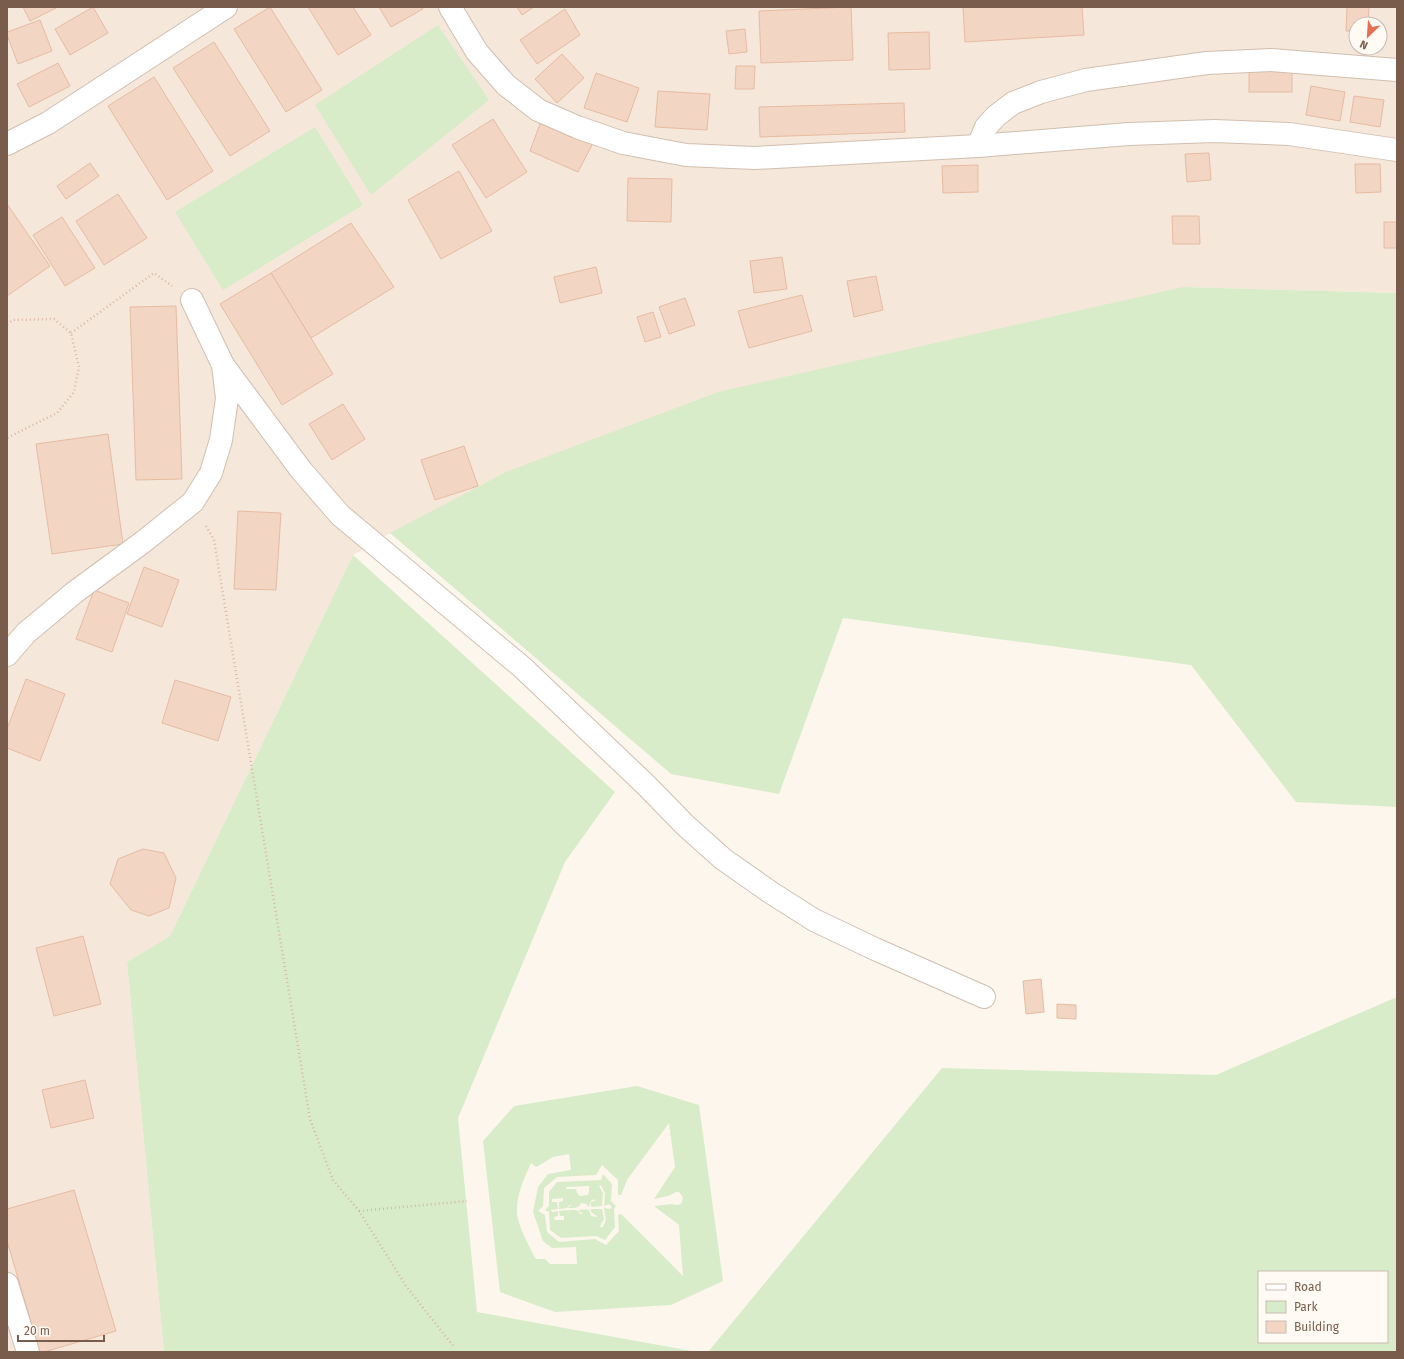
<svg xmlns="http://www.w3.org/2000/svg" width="1404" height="1359" font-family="'Fira Sans',sans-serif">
<rect width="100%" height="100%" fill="#fdf6ec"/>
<!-- residential -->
<path fill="#f5e8da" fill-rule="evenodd" d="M7,7H1397V293L1183,287L390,533L353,555L170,936L127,962L164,1352H7ZM1356,24H1380V48H1356Z"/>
<!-- green -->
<g fill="#d8ecc9" fill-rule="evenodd">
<polygon points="438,25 489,100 371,195 315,105"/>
<polygon points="315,127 363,205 223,290 175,212"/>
<polygon points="1183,287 1397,293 1397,807 1296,802 1191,665 843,618 779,794 671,774 390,533 506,472 718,392"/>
<polygon points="353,555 615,792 565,862 458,1118 477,1312 697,1352 164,1352 127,962 170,936"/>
<path d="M1397,997V1352H708L942,1068L1216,1075ZM1259,1272H1387V1342H1259Z"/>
<path d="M637,1086L699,1105L723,1281L671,1305L555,1312L500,1292L483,1141L514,1106ZM669,1123L675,1167L654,1199C659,1198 663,1197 668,1196C676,1193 678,1187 683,1198L681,1204L677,1205L671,1204L654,1206L679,1225L683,1276L621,1214L618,1215L619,1231L606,1245L595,1239L559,1242L547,1232L545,1215L538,1211L543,1206L544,1188L557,1177L596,1175L602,1165L618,1180V1195H621L627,1180ZM569,1154L571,1170L548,1174L538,1187L533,1212L543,1241L552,1248L576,1247L577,1264H550L545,1259H536C530,1248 518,1226 517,1213C516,1195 524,1179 531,1163L536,1167L553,1157Z"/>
<path d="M603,1174L612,1184L611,1201L616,1206L614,1209L615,1227L605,1240L596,1236L561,1238L550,1230L549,1212L545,1210L549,1206V1192L557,1182L601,1180ZM601,1185L605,1193L604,1206L609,1204L612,1207L610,1209L604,1208C605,1217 608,1219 602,1228L600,1226L604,1219L602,1209H591V1212L597,1216V1217L591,1216L589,1209L587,1211V1209L578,1210L583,1214H581L577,1210L576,1211V1210H568L569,1213L567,1210L559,1211L560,1216H564V1220H555L554,1217L558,1216V1211L552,1212L551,1210L558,1209L557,1202H552V1199L563,1198V1201L559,1202V1209L567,1208L568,1206L572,1204L568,1208H576V1206L577,1208L582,1203L586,1204L589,1207L591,1201L595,1199V1201L591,1202V1207L602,1206L603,1193L599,1186ZM589,1186V1192L588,1195L580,1196L577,1193L576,1189H566V1187Z"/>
</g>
<!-- building -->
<g fill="#f3d5c3" stroke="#e6bba3">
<polygon points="23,7 58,7 30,21"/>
<polygon points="93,7 108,33 70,55 55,29"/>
<polygon points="270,7 322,90 286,112 234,29"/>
<polygon points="308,7 353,7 371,35 338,55"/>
<polygon points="379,7 422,7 423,9 391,27"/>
<polygon points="517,7 534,7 522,15"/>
<polygon points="851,7 853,60 761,63 759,11"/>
<polygon points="963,7 1082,7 1084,35 965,42"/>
<polygon points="1347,7 1369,7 1368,24 1356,24 1356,31 1346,31"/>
<polygon points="565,9 580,35 537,64 520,40"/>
<polygon points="40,20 52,51 18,64 7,35 7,32"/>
<polygon points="745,29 747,52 729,54 726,31"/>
<polygon points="929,32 930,69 889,70 888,33"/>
<polygon points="214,42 270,131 230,156 173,68"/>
<polygon points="562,54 584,78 557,103 535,79"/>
<polygon points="58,63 70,86 29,107 17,84"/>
<rect x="1249" y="65" width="43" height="27"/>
<polygon points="736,66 755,66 754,89 735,89"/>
<polygon points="596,73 639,88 627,122 584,108"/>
<polygon points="154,77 213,171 167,200 108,106"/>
<polygon points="1311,86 1345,92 1340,121 1306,115"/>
<polygon points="658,91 710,94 707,130 655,127"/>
<polygon points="1354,96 1384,100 1380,127 1350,122"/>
<polygon points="904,103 905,132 760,137 759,107"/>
<polygon points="493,119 527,172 486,198 452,145"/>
<polygon points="541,121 593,143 578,172 530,151"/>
<polygon points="1209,153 1211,180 1187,182 1185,154"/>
<polygon points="90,163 99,176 66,199 57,186"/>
<polygon points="1355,164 1380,164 1381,192 1356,193"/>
<polygon points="978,165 978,192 943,193 942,166"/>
<polygon points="459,171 492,231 441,259 408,200"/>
<polygon points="628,178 672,179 671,222 627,221"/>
<polygon points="118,194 147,238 104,265 76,221"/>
<polygon points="7,204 50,266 7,296"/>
<polygon points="1172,216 1199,216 1200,244 1173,244"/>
<polygon points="62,217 95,268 65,286 33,235"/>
<rect x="1384" y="222" width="13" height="26"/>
<polygon points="351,223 394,287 311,338 271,273"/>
<polygon points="782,257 787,289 754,293 750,261"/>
<polygon points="596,267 602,293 560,303 554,277"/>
<polygon points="271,273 333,374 282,405 220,304"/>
<polygon points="876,276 883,310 854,317 847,281"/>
<polygon points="802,295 812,331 749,348 738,311"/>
<polygon points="685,298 695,325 669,334 659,307"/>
<polygon points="176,306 182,479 136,480 130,307"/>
<polygon points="653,312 661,337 645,342 637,317"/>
<polygon points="343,404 365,439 332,460 309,424"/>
<polygon points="108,434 123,544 52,554 36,444"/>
<polygon points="464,446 478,486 435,500 421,460"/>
<polygon points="238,511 281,513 276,590 234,589"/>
<polygon points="144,567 179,580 162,627 127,614"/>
<polygon points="94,590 129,603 112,652 76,639"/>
<polygon points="26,679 65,694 40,761 7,748 7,729"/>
<polygon points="175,680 231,697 218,741 162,723"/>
<polygon points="143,849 164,853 176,878 169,908 149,916 131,910 110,884 118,859"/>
<polygon points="83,936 101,1004 54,1016 36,948"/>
<polygon points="1041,979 1044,1012 1026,1014 1023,981"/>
<polygon points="1057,1004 1076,1005 1076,1019 1057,1018"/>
<polygon points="85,1080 94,1118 51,1128 42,1090"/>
<polygon points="74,1190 116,1331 44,1352 40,1352 7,1241 7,1209"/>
</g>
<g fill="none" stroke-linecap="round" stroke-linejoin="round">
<!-- minor casing -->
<g stroke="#d1beb0" stroke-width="24">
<g id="minor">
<polyline points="450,7 477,52 506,85 538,110 577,127 623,143 686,155 755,158 978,146 1129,134 1214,131 1289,134 1397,150"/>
<polyline points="7,144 48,123 226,7"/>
<polyline points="978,146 986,127 996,116 1013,103 1041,92 1086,80 1207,63 1271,60 1397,70"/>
<polyline points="223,365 301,470 340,515 523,668 646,785 685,825 723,859 770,892 814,920 875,949 984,997"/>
<polyline points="7,655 26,633 75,592 143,542 193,502 211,473 221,440 227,398 223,365 192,300"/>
<polyline points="7,1284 28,1352"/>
</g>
</g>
<!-- path -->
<g stroke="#d9b8a5" stroke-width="2.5" stroke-dasharray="1 3" stroke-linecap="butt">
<polyline points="7,324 13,320 54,319 71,333 79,367 74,392 57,413 7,438"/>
<polyline points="71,333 154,273 172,286"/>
<polyline points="206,526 214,540 310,1119 333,1180 359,1211 406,1286 454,1347"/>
<polyline points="359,1211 467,1201"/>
</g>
<!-- minor -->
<use href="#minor" stroke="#fff" stroke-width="22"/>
</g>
<!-- border -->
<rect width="1404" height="1359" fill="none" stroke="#7a5c4d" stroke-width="16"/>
<!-- legend -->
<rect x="1258" y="1271" width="130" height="72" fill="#fffaf3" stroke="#cabbb1"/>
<rect x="1266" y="1284" width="20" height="6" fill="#ffffff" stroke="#cabbb1"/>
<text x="1294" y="1291" font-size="12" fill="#7a5c4d">Road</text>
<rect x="1266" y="1301" width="20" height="12" fill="#d8ecc9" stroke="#cabbb1"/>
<text x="1294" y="1311" font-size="12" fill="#7a5c4d">Park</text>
<rect x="1266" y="1321" width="20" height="12" fill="#f3d5c3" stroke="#cabbb1"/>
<text x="1294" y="1331" font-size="12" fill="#7a5c4d">Building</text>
<!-- north arrow -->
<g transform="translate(1368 36) rotate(205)"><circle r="19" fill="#fffaf3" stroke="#cabbb1"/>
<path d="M0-3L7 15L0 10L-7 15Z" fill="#e76f51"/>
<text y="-6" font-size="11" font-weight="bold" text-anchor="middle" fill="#7a5c4d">N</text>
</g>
<!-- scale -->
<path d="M18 1335v6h86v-6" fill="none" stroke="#7a5c4d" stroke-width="2"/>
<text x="24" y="1335" font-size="12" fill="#7a5c4d" stroke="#fffaf3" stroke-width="3" paint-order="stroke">20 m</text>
</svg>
